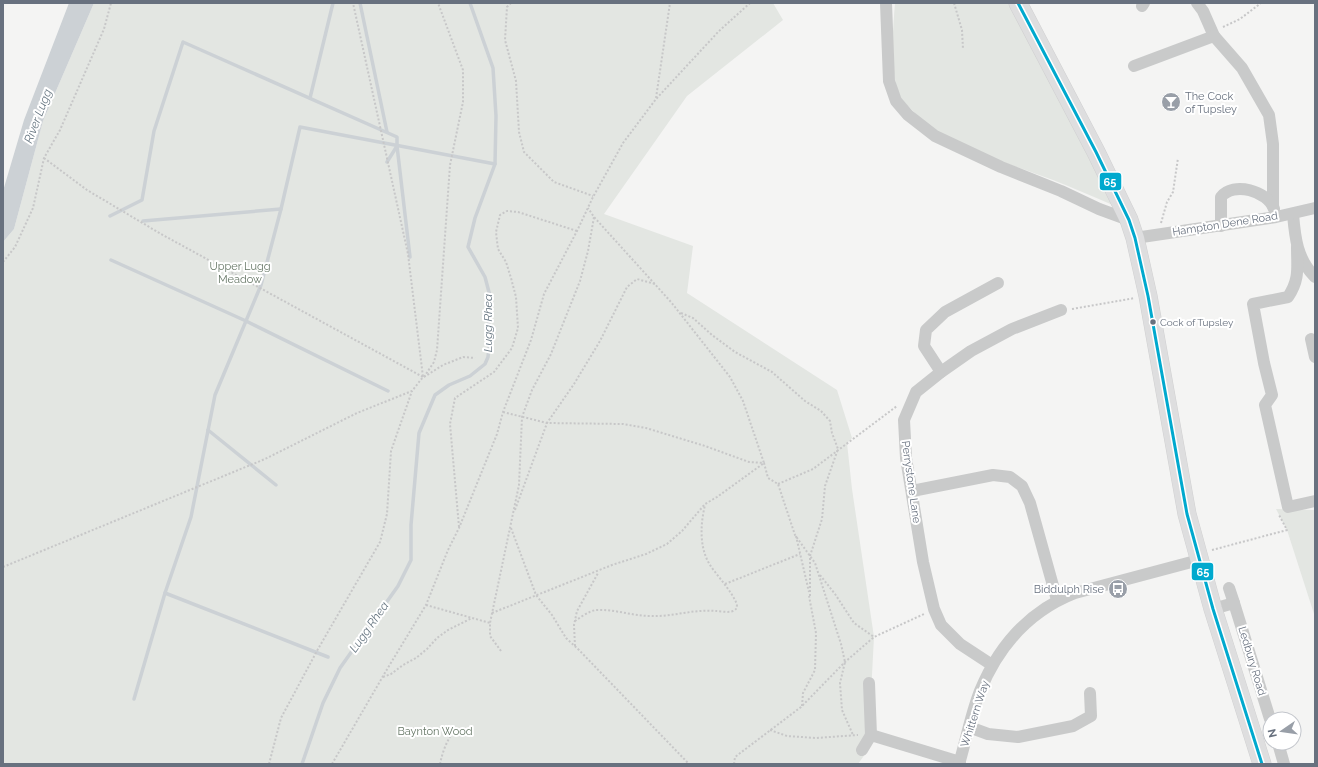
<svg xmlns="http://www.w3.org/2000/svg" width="1318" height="767" font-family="Raleway,sans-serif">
<rect width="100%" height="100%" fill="#f4f4f3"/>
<!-- green -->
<g fill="#e3e6e2">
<polygon points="94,3 773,3 783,20 687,96 604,214 693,246 687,293 837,390 852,438 847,443 852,489 874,637 868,750 858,764 3,764 3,242 14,229 43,121"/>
<path d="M895,3H1009L1115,206C1094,197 1074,188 1053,180C1005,162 945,146 910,108C907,104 902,101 900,96C889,72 893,30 895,3Z"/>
<polygon points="1276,509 1315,510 1315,617 1287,530"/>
</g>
<!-- water -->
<polygon fill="#ccd1d5" points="69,3 94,3 43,121 14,229 3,242 3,191 24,120"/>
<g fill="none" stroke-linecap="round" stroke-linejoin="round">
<!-- stream -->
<g stroke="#ccd1d5" stroke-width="3.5">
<polyline points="360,3 387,132"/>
<polyline points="310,98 333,3"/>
<polyline points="397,146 410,257"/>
<polyline points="110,216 142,200 154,131 183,42 397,137 397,146 387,162"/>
<polyline points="143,221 281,209"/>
<polyline points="111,260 246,321 388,391"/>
<polyline points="208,430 276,485"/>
<polyline points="328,657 165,593 191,517 215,395 261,285 281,209 300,127 495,164"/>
<polyline points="134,699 165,593"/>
<polyline points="302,764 323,703 340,668 398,586 411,560 411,525 419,433 435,395 449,385 470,376 485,364 488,357 490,339 488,317 490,296 485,277 468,247 475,218 495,164 496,116 493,68 470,3"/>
</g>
<!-- highway casing -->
<g stroke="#d0d0d1" stroke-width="19">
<polyline id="highway" points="1018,3 1096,152 1129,220 1135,238 1148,296 1187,514 1213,609 1262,764"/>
</g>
<!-- path -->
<g stroke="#c7c7c8" stroke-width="2" stroke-dasharray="2 2" stroke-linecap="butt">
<polyline points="511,3 507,7 505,40 516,81 519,132 524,152 554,182 593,196"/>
<polyline points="954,3 962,30 963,49"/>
<polyline points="1223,27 1240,19 1261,3"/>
<polyline points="656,98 670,3"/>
<polyline points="44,158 87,190 161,234 423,377"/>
<polyline points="1161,223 1167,202 1173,192 1178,158"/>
<polyline points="3,262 15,247 33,208 44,158 60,130 104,29 111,3"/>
<polyline points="1072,309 1135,298"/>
<polyline points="681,313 693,318 712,335 735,352 772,372 805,401 821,411 830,421 832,433 838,449 825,486 822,519 810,556 810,598"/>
<polyline points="424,377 434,362 437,350 450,165 463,102 463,70 438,3"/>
<polyline points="424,377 443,365 463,357 475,358"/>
<polyline points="503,412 547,423 623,424 646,428 705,446 749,462 764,463 768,478 778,484 795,535 815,563 841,644 845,662 840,683 842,710 853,735"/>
<polyline points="778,484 813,469 897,406"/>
<polyline points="515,510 547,423 574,384 600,341 627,287 637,279 655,284"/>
<polyline points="459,527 450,424 455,398 494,372 512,348 518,328 516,297 511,278 506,262 498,249 497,241 496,232 500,215 507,211 518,212 577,231"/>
<polyline points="511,528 536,595 552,615 566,638 579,650 689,764"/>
<polyline points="796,536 809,592"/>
<polyline points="1212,550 1287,530 1279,515"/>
<polyline points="3,567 265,459 357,413 412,391 423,377 408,254 353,3"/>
<polyline points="820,575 835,594 854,623 874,637"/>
<polyline points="725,584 800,554"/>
<polyline points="426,605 490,623"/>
<polyline points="492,613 612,565 646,554 667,544 682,531 705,504 717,497 764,463 743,401 730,377 671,302 594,217 588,208"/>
<path d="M575,621C581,617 589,611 596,610C615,609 632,616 651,616C672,617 693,609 715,611C720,611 727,613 733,611C736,610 737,608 737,604C731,591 721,580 712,568C699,550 700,526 705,505"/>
<polyline points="575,646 574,625 577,611 598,573"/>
<polyline points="501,651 490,636 490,623 519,485 522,417 532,390 551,354 580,281 588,251 594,217"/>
<polyline points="383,677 391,674 403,665 416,658 427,649 437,638 448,630 472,618"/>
<polyline points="802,706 803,693 815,670 816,633 809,596"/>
<polyline points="770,730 787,736 816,738 858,735"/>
<polyline points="269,764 281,718 318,649 380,542 387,514 391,451 412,391"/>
<polyline points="332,764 386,671 426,605 448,550 459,528 497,434 503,412 531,340 544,294 577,231 593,197 623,143 656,99 719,31 750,3"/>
<path d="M440,764C442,754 446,742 452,734L468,733"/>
<polyline points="734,764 735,757 801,707 845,662 874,637 924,614"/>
</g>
<!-- minor -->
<g stroke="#c9caca" stroke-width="12">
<polyline points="886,3 889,81 896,101 908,115 935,136 1001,167 1061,191 1099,209 1129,220"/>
<polyline points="1197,3 1203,11 1214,36"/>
<polyline points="1142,6 1144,3"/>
<polyline points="1134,66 1214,36 1242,68 1269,115 1273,144 1273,206"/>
<path d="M1293,214C1295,238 1297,259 1315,277"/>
<path d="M1221,226V197C1233,181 1268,191 1274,209"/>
<polyline points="1135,238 1276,217 1315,208"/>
<path d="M1297,247C1297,268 1300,279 1288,297L1253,304L1264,363L1272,395L1265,405L1288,507L1315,501"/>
<polyline points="1311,339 1315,357"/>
<polyline points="941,372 924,346 926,330 945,312 998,283"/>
<polyline points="912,491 993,475 1010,477 1022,486 1030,503 1057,600"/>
<polyline points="1229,588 1234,603"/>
<polyline points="1213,609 1234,603 1270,719"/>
<polyline points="992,665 960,644 941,625 934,609 923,562 906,458 904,420 916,392 941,372 971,351 1012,329 1061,310"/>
<polyline points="869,683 871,735"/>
<polyline points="969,727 988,734 1018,737 1073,726 1091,716 1090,693"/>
<polyline points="1278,743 1284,764"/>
<polyline points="862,750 871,735 960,762"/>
<path d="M959,764C966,740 971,714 980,691C999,645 1029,611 1075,593L1199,560"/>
</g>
<!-- highway -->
<use href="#highway" stroke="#dededf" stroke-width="18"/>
<!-- bus-1 casing -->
<g stroke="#fff" stroke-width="6">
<polyline id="bus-1" points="1018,3 1096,152 1129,220 1135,238 1148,296 1187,514 1213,609 1262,764"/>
</g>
<!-- bus-1 -->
<use href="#bus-1" stroke="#00a9ce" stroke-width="3"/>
</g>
<!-- icons -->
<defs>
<g id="bar-disc" transform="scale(1)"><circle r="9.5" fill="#999fa8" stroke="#fff"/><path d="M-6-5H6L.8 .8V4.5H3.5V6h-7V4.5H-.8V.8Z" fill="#fff"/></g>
<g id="bus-disc" transform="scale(1)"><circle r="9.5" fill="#999fa8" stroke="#fff"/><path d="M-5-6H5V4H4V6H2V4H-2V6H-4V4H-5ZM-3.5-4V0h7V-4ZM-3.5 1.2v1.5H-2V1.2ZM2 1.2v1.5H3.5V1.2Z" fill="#fff"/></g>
</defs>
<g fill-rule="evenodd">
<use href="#bar-disc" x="1171" y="102"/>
<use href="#bus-disc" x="1118" y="589"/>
</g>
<!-- markers -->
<circle fill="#68717f" stroke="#fff" stroke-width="1.5" cx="1153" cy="322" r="3.5"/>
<g text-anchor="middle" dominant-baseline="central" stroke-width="4" stroke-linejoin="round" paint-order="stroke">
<!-- bus labels -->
<g font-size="10" fill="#68717f" stroke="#fff" text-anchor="start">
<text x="1160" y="322">Cock of Tupsley</text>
</g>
<!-- poi labels -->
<g font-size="11" fill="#68717f" stroke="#fff" text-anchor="start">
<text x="1185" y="96">The Cock<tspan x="1185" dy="13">of Tupsley</tspan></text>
<text x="1104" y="589" text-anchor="end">Biddulph Rise</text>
</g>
<!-- street labels -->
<g font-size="11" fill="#68717f" stroke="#fff">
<text transform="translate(1225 224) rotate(-9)">Hampton Dene Road</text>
<text transform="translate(911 482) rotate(82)">Perrystone Lane</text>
<text transform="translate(1252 661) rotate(73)">Ledbury Road</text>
<text transform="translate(975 714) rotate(-72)">Whittern Way</text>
</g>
<!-- park labels -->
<g font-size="11" fill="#676" stroke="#fff">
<text x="240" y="266">Upper Lugg<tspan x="240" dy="13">Meadow</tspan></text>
<text x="435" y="731">Baynton Wood</text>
</g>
<!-- water labels -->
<g font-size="12" font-style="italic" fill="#697883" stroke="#fff">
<text transform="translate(38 116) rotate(-69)">River Lugg</text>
<text transform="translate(488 323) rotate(-90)">Lugg Rhea</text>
<text transform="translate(369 627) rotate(-55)">Lugg Rhea</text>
</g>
</g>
<g stroke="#fff" stroke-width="1.5">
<rect x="1099" y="172" width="23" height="19" rx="4" fill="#00a9ce"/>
<rect x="1191" y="562" width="23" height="19" rx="4" fill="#00a9ce"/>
</g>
<g font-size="11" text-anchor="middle" font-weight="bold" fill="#fff">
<text x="1110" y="186">65</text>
<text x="1203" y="576">65</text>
</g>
<!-- border -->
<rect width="1318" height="767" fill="none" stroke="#68717f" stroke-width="8"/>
<!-- north arrow -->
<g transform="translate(1282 731) rotate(257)"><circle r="19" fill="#ffffff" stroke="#c3c6cc"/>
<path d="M0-3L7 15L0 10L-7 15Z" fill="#999fa8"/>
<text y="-6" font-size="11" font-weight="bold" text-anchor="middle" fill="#68717f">N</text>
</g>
</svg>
